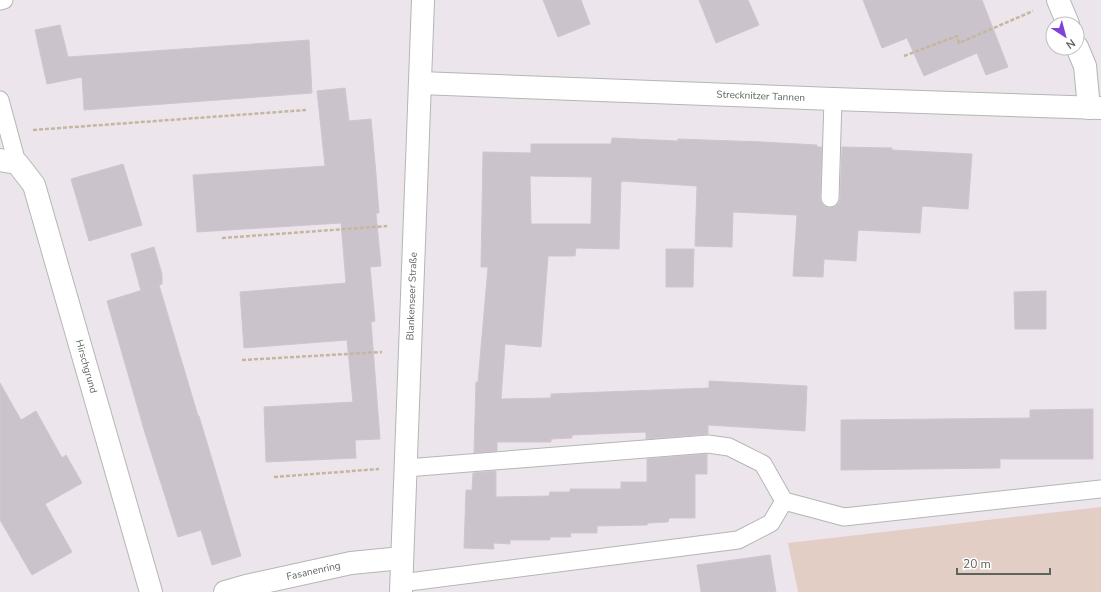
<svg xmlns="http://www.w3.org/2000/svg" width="1101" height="592" font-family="'Nunito Sans',sans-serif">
<rect width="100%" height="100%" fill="#ede5ec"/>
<!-- green -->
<polygon fill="#e2cec4" points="1101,507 1101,592 798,592 788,543"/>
<!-- building -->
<g fill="#cbc3cb" stroke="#d1c4d1" fill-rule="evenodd">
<polygon points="543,0 581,0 590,24 558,37"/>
<polygon points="699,0 748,0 759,25 716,43"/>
<polygon points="863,0 982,0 1008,67 986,75 977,53 924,76 907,38 882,48"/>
<polygon points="60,25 68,57 309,40 312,93 84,110 82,77 47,84 35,30"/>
<polygon points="345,88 349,121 371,119 376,174 379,213 376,213 381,266 370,267 375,321 371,322 380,439 355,440 356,458 266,462 264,407 353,402 347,340 244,348 240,292 346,283 341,223 197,232 193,175 325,166 317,91"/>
<path d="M612,138L678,141V139L763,142L817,145V147H822L820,198L821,202L824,206L829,208L835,207L839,203L840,199L842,147L892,148V150L972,154L968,209L922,206L920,233L858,230L856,261L824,259L823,277L793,276L797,215L733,212L732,247L695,246L697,186L621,181L619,249L576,248L575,256H548L541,347L505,344L501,399L551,398V394L709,388V381L807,386L805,431L708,425V434L646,439V432L572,435V438L551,439V442H497V451L474,453L476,382H478L488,267H481L483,152L531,153V144H611ZM530,176L592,177L591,224H531Z"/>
<polygon points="123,164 142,225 89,241 71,179"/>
<polygon points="154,247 162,274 162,284 141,291 131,254"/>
<polygon points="666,249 694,249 693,287 666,287"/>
<polygon points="159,285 198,416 199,416 241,556 212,565 201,530 178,537 145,433 107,301"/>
<polygon points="1046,291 1046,329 1015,329 1014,292"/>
<polygon points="0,383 21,420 36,411 62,458 66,455 82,483 45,504 72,552 32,575 0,520"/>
<polygon points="1093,409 1093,459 1000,459 1000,468 841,470 841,420 1030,418 1030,410"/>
<polygon points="707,454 707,474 695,474 695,518 669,518 668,522 648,523 647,525 597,526 597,533 570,533 571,537 550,537 550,540 510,540 510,544 493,543 494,549 464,548 466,490 472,490 473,473 496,471 496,497 549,496 550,492 570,492 570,489 621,489 621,482 647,482 647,459"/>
<polygon points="770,555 776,592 701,592 697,565"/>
</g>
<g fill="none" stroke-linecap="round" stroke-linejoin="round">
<!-- service casing -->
<g stroke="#b2b8b2" stroke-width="19">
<g id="service">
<polyline points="0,1 4,0"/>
<polyline points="0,100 17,163"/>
<polyline points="830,198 833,99"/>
<polyline points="406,468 708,444 729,447 763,464 784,501 844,517 1101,489"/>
<polyline points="401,583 738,540 771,523 784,501"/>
</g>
</g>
<!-- minor casing -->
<g stroke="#b2b8b2" stroke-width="24">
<g id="minor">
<polyline points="1058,0 1068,24"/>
<polyline points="1077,47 1085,66 1089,108"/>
<path id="s1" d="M420,83L833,99L1101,108"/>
<path id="s2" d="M0,160L17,163L34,185L151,592"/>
<path id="s3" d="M225,592L246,586L351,563L402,558"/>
</g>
</g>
<!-- secondary casing -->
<g stroke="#b1b8b1" stroke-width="24">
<g id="secondary">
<path id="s4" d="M401,592L423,0"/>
</g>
</g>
<!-- path -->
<g stroke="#c5b79f" stroke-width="2.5" stroke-dasharray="4 2" stroke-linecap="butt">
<polyline points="904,56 957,36 959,43 1033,11"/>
<polyline points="33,130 306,110"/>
<polyline points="222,238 387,226"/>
<polyline points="242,360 382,352"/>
<polyline points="274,477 379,469"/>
</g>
<!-- service -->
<use href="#service" stroke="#fff" stroke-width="17"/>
<!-- minor -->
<use href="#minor" stroke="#fff" stroke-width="22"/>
<!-- secondary -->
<use href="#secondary" stroke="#fff" stroke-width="22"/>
</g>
<g text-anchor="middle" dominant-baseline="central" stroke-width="3" stroke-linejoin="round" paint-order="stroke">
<!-- street labels -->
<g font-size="10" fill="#5d645d" stroke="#fff">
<text stroke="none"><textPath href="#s1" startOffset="341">Strecknitzer Tannen</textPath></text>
<text stroke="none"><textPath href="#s4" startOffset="296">Blankenseer Straße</textPath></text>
<text stroke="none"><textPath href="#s2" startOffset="234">Hirschgrund</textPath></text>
<text stroke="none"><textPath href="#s3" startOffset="91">Fasanenring</textPath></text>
</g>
</g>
<!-- north arrow -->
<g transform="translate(1065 36) rotate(144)"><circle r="19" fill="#ffffff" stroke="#bec1be"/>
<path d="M0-3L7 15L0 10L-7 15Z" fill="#8041d7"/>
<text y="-6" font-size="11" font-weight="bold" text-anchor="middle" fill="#5d645d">N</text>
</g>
<!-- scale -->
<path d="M957 568v6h93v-6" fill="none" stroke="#5d645d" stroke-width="2"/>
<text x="963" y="568" font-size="12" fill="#5d645d" stroke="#ffffff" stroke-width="3" paint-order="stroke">20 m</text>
</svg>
